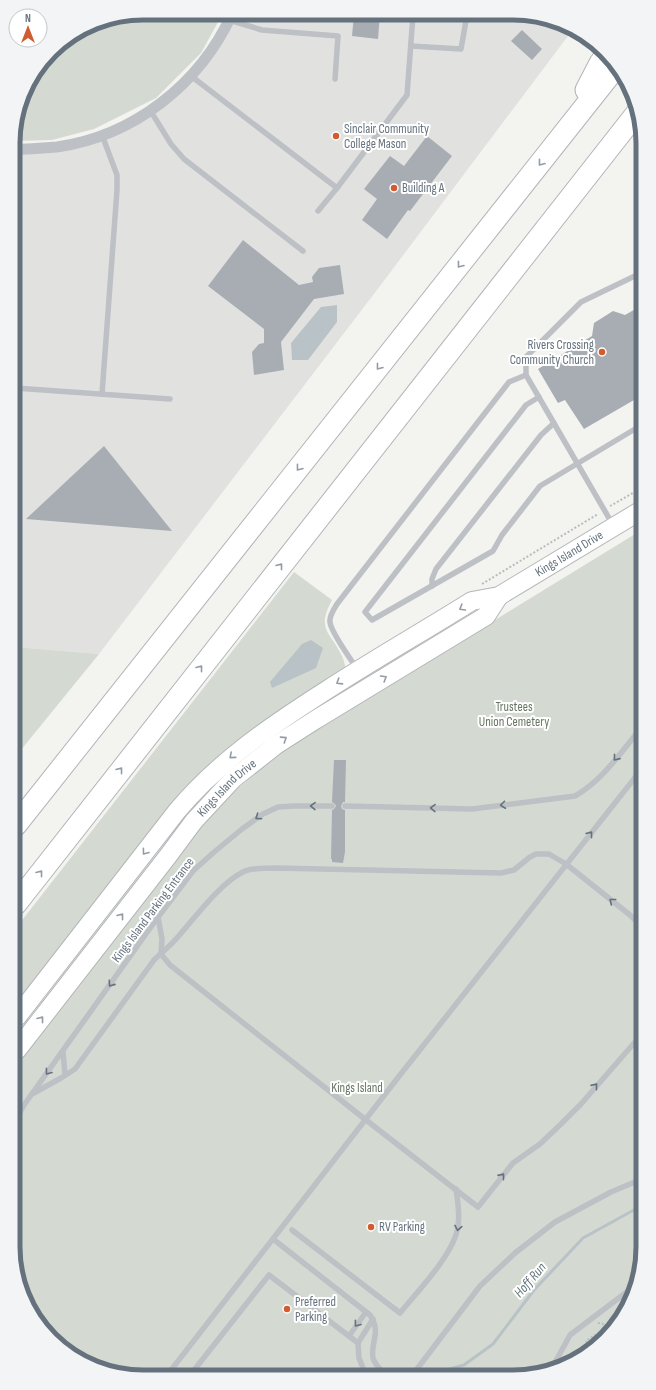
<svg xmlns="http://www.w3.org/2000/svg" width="656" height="1390" font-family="'Sofia Sans Condensed',sans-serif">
<rect width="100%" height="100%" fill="#f3f3f0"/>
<!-- built -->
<polygon fill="#e1e2e0" points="232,14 538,15 571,32 383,282 99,654 16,647 14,149 95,138 177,90"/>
<!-- green -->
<g fill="#d4dad1">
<polygon points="143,13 223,13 201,53 156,98 94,129 52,140 14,141 14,126 27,85 57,45 94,23"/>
<polygon points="640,531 641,803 640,806 641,816 643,1256 633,1296 611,1332 585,1355 547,1373 118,1375 57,1345 35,1319 17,1281 17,1062 150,891 210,817 230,795 274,758 321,727"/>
<path d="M294,572L332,600C316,630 330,631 342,656C344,660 345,666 346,671L279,712L243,737L206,770L17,1007L16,928Z"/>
<polygon points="16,647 99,654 16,756"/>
</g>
<!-- water -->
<g fill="#b9c2c7">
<polygon points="337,305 337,322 308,360 292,360 291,343 321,307"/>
<polygon points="311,640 323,648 316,668 272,688 270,682 302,644"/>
</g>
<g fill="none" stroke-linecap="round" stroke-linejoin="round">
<!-- stream -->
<polyline stroke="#b9c2c7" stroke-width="3" points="439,1372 464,1365 493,1344 534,1290 583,1238 643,1205"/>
</g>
<!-- building -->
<g fill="#a7adb2">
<polygon points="354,14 380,14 378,39 352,36"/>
<polygon points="522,30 542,49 532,60 511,41"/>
<polygon points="427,136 452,156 410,211 408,210 387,239 362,220 377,199 364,189 390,156 404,166"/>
<polygon points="243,240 299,285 313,282 312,277 319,268 340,265 344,294 314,299 281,342 284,370 254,375 252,352 259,344 264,343 264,329 208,286"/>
<polygon points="639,307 640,404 634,400 584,429 565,400 558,403 538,369 592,336 594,323 613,311 625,315"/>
<polygon points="104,446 172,531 26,519"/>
<polygon points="334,760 346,760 345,802 343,802 341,806 342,809 345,810 345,852 343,863 332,862 332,859 331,859 332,810 334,809 336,806 335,804 332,802"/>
</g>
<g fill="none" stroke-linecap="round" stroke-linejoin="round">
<!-- primary casing -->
<g stroke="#b3b6b9" stroke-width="20">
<g id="primary">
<path id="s1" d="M17,1017L177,811C219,761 272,725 327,690C375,659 424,631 472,601L499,596L640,511"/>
<path id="s2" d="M17,1050L168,856L194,821L233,779L276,745L315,720L486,616L499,596"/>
</g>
</g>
<!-- highway casing -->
<g stroke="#b2b5b8" stroke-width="23">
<g id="highway">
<polyline points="586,90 600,63 607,54"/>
<polyline points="16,825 617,66"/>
<polyline points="16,904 639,110"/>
</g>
</g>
<!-- path -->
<g stroke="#b9bbbd" stroke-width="2" stroke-dasharray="2 2" stroke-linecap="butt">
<polyline points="610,506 640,489"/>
<polyline points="482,584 598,514"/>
<polyline points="598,1323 603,1324 610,1333"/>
<polyline points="592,1349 586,1341 619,1319"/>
</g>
<!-- lane -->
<g stroke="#bdc0c4" stroke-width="5.5">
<polyline points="528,15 547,20"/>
<polyline points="229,20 262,30 338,36 335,79"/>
<polyline points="411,46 461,49 467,15"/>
<polyline points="191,76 337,188"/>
<polyline points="150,110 171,144 184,159 303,251"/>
<polyline points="318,211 337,188 407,95 413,15"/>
<polyline points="15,388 170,399"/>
<polyline points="102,394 117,190 117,175 102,135"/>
<polyline points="539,397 526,405 365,612 372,620 493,551 502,535 540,486 640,426"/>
<polyline points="613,525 526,375 526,357 581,302 639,274"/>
<polyline points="432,586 432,579 436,569 541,435 554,423"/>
<path d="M357,669C351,659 331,633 330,622C329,616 334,609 337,604L509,382L526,375"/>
<path d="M345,806L472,809L575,796C603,780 621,752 641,728"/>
<polyline points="158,917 162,939 161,954 170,965 366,1120 478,1207 513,1163 540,1144 561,1124 581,1104 642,1034"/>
<polyline points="63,1052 65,1075"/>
<path d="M34,1093L61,1078L75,1069L154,960C161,953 169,947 176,939C193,920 220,883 243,872C253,867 265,869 276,868L501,873L514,870L530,857L536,854H549L566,864L630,915L641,926"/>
<polyline points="17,1117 24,1105 158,917 193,871 213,853 242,829 263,814 278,807 294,806 332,806"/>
<path d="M292,1230L400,1313C417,1292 455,1253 458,1226C460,1214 458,1202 456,1189"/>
<path d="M273,1239L370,1315C382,1333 370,1342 373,1358C375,1365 380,1369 384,1373"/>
<polyline points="349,1336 366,1312"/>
<polyline points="365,1373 359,1358 358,1343 373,1319"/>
<polyline points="414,1373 480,1286 515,1253 555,1222 611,1192 642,1179"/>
<polyline points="545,1373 552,1368 570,1335 636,1285"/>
<polyline points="168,1374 400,1075 641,770"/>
<polyline points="191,1374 269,1275 358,1343"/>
</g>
<!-- street -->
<path stroke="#bdc0c4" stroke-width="11" d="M14,149C28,150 43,148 57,147C134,136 200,84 232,14"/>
<!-- primary -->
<use href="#primary" stroke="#fff" stroke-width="18"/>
<!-- highway -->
<use href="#highway" stroke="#fff" stroke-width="21"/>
</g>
<!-- one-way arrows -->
<defs><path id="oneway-chevron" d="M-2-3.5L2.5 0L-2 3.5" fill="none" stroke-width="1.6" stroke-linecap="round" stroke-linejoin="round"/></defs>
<g stroke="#939ca5">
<use href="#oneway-chevron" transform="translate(541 163) rotate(128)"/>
<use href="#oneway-chevron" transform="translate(460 265) rotate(128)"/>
<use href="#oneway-chevron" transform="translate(379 367) rotate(128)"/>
<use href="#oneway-chevron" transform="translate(299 468) rotate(128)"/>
<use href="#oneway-chevron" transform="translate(280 566) rotate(-52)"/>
<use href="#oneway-chevron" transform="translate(462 608) rotate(149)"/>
<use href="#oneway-chevron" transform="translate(200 668) rotate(-52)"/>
<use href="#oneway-chevron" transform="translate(384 678) rotate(-31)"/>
<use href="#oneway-chevron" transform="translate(339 682) rotate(148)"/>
<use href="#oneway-chevron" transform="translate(284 739) rotate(-33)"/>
<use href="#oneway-chevron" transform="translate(232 756) rotate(139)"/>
<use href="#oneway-chevron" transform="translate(120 770) rotate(-52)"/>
<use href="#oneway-chevron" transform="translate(145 852) rotate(127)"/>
<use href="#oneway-chevron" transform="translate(40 873) rotate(-52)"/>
<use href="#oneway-chevron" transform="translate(121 916) rotate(-52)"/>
<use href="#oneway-chevron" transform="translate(41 1019) rotate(-52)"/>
</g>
<g stroke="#65727e">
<use href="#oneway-chevron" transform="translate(616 758) rotate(129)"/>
<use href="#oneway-chevron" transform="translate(503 805) rotate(173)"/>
<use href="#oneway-chevron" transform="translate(313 806) rotate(-179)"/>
<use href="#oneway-chevron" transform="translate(433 808) rotate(-179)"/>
<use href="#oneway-chevron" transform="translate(258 817) rotate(146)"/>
<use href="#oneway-chevron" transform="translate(590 834) rotate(-52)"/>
<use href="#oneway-chevron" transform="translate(612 901) rotate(-142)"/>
<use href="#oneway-chevron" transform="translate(111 984) rotate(125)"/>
<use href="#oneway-chevron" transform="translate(48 1072) rotate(127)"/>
<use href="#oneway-chevron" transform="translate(595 1086) rotate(-51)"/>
<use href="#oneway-chevron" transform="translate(502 1176) rotate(-51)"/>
<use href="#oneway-chevron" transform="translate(458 1228) rotate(100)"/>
<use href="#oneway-chevron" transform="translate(357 1324) rotate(126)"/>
</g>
<!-- markers -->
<g fill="#d25c31" stroke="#fff" stroke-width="1.5">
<circle cx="336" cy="136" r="4"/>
<circle cx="394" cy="188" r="4"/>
<circle cx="602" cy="352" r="4"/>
<circle cx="371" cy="1227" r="4"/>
<circle cx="287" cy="1309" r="4"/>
</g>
<g text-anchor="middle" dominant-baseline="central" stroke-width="4" stroke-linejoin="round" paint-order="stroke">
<!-- poi labels -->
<g font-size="13" fill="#65727e" stroke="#fff" text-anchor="start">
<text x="344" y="129">Sinclair Community<tspan x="344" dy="15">College Mason</tspan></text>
<text x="402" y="188">Building A</text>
<text x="594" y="345" text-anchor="end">Rivers Crossing<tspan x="594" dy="15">Community Church</tspan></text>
<text x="379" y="1227">RV Parking</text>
<text x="295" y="1302">Preferred<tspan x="295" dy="15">Parking</tspan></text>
</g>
<!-- street labels -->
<g font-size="13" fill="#65727e" stroke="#fff">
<text stroke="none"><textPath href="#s1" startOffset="734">Kings Island Drive</textPath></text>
<text stroke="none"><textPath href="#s2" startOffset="336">Kings Island Drive</textPath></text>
<text transform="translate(153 910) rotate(-53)">Kings Island Parking Entrance</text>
</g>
<!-- park labels -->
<g font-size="13" fill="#667663" stroke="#fff">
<text x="514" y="707">Trustees<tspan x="514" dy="15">Union Cemetery</tspan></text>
<text x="357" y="1088">Kings Island</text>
</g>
<!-- water labels -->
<g font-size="14" font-style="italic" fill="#61737b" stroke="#fff">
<text transform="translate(530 1280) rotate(-49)">Hoff Run</text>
</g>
</g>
<!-- crop -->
<path d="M0 0H656V1390H0ZM143 20H513A123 123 0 0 1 636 143V1247A123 123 0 0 1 513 1370H143A123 123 0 0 1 20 1247V143A123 123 0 0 1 143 20Z" fill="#f3f4f5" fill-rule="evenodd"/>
<path fill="none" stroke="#65727e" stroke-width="5" d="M143 20H513A123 123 0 0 1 636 143V1247A123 123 0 0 1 513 1370H143A123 123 0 0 1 20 1247V143A123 123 0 0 1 143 20Z"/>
<!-- north arrow -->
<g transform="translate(28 28)"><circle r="19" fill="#ffffff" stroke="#c1c7cb"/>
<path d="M0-3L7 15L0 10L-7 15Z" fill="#d25c31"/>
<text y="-6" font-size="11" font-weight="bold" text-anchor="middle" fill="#65727e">N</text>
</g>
</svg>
